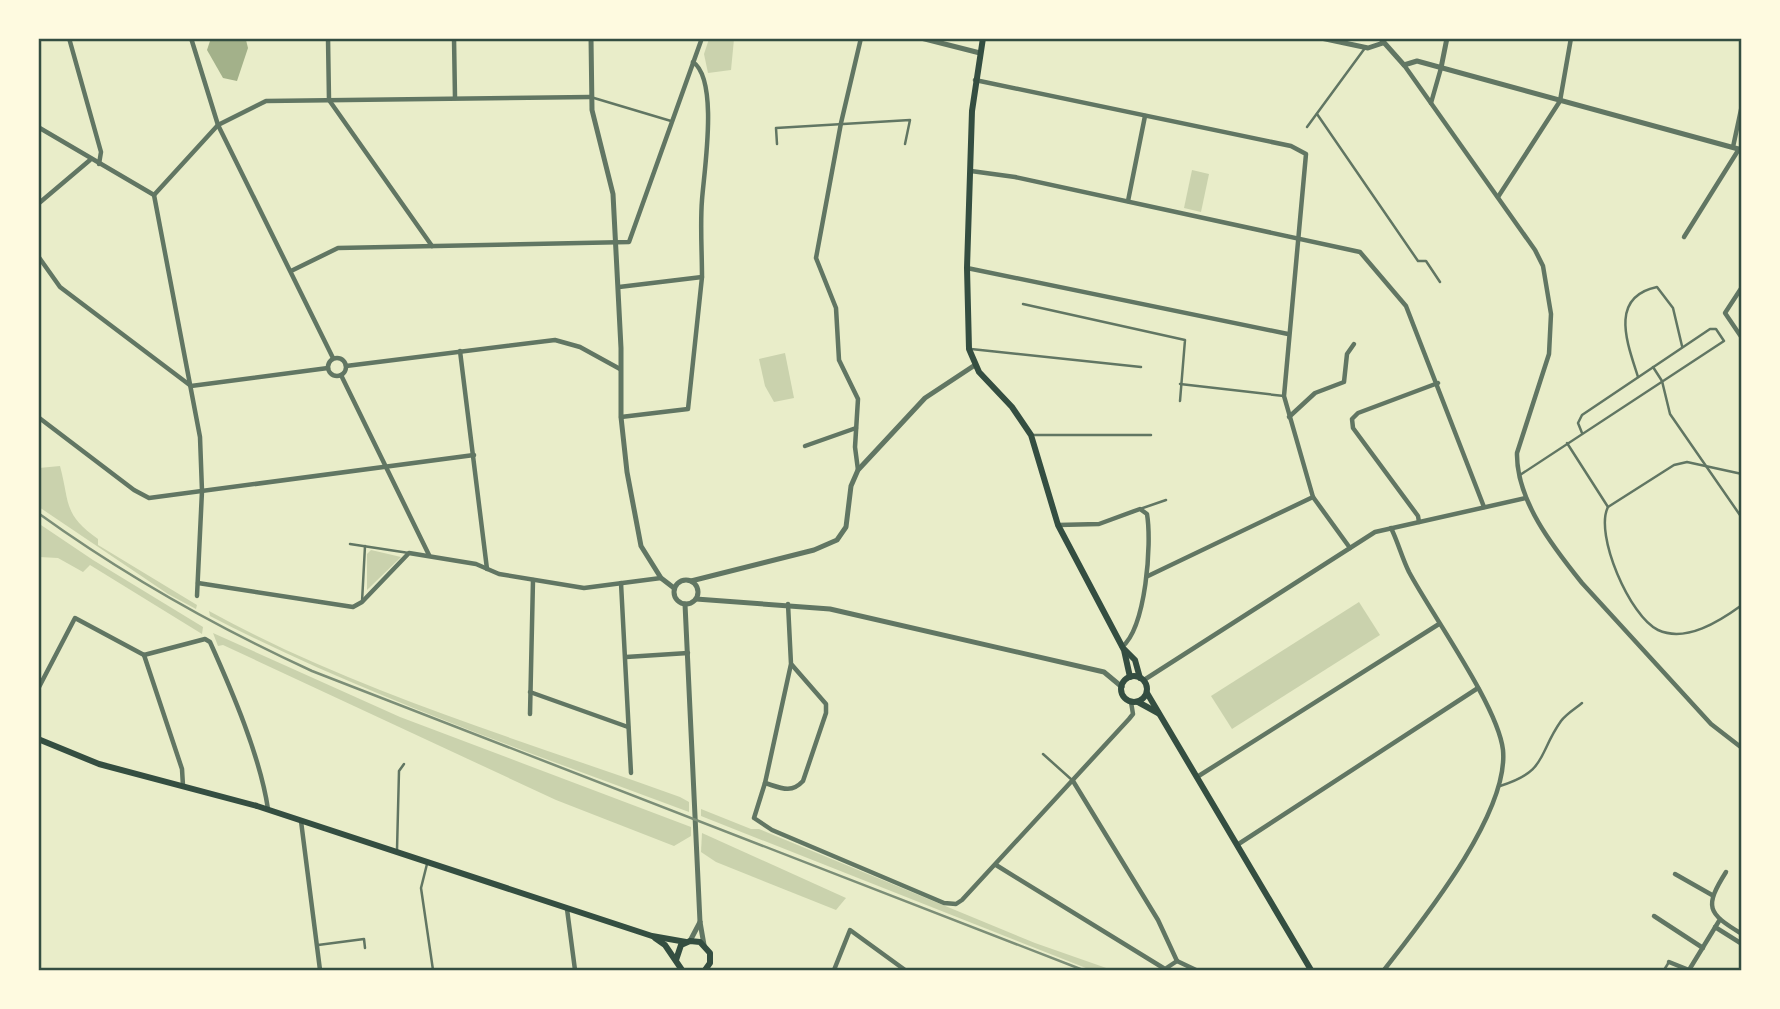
<svg xmlns="http://www.w3.org/2000/svg" width="1780" height="1009" font-family="'Source Sans 3',sans-serif">
<rect width="100%" height="100%" fill="#e9edc9"/>
<g fill="#cad2ad">
<polygon points="709,39 734,39 731,70 708,73 704,54"/>
<polygon points="1192,170 1209,174 1201,212 1184,208"/>
<polygon points="785,353 794,398 774,402 765,386 759,359"/>
<path d="M60,466C70,504 63,514 98,539V545L197,605L196,609L168,594L39,507V468Z"/>
<polygon points="38,523 93,560 203,627 202,634 90,565 83,572 58,558 39,557"/>
<polygon points="371,550 401,557 367,590 367,554"/>
<polygon points="1359,602 1380,635 1232,729 1211,696"/>
<path d="M209,611C356,692 522,740 680,797L689,802V812C528,752 363,695 210,616Z"/>
<polygon points="213,633 400,717 691,827 691,836 674,846 556,800 223,645 218,646"/>
<polygon points="701,809 751,829 759,829 1035,943 1112,970 1091,970 701,816"/>
<polygon points="702,833 846,898 836,910 716,862 701,852"/>
</g>
<polygon fill="#a3b18a" points="211,38 246,40 248,48 237,81 223,78 207,50"/>
<g fill="none" stroke-linecap="round" stroke-linejoin="round">
<g stroke="#617663" stroke-width="2.5">
<polyline points="594,98 671,121"/>
<polyline points="1317,114 1418,261 1426,261 1440,282"/>
<polyline points="1307,127 1365,48"/>
<polyline points="777,144 776,128 910,120 905,144"/>
<polyline points="1023,304 1185,340 1180,401"/>
<polyline points="971,349 1141,367"/>
<polyline points="1653,367 1662,381 1670,414 1742,518"/>
<path d="M1638,377C1628,345 1608,297 1657,287L1673,308L1682,346"/>
<polyline points="1180,384 1284,396"/>
<polyline points="1032,435 1151,435"/>
<polyline points="1567,443 1608,507"/>
<path d="M1742,474L1687,462L1674,465L1608,507C1594,534 1630,617 1658,630C1686,643 1720,621 1742,605"/>
<polyline points="1520,475 1724,341 1716,329 1710,329 1582,415 1578,423 1582,433"/>
<polyline points="1140,509 1166,500"/>
<polyline points="350,544 409,553"/>
<polyline points="362,602 365,546"/>
<polyline points="1043,754 1072,780"/>
<path d="M1500,786C1548,771 1537,755 1561,721C1566,714 1576,708 1582,703"/>
<polyline points="397,850 399,771 404,764"/>
<polyline points="427,864 421,888 433,970"/>
<polyline points="318,945 364,939 365,948"/>
<polyline points="1664,970 1669,962"/>
</g>
<g stroke="#617663" stroke-width="4.5">
<polyline points="69,38 101,152 99,164"/>
<polyline points="191,38 218,125 333,358"/>
<polyline points="328,38 329,100 432,246"/>
<polyline points="454,38 455,98"/>
<path d="M1404,65L1535,250L1543,266L1551,314L1549,354L1517,453C1516,500 1553,547 1582,583L1711,724L1742,748"/>
<polyline points="975,80 1291,146 1306,154 1284,396 1313,497 1350,548"/>
<polyline points="1431,103 1441,68"/>
<polyline points="38,127 154,195"/>
<polyline points="1733,147 1742,105"/>
<polyline points="971,171 1015,177 1360,252 1406,306 1484,507"/>
<polyline points="154,195 218,125 266,101 590,97"/>
<polyline points="154,195 200,437 202,491 197,596"/>
<polyline points="1498,197 1560,101 1571,38"/>
<polyline points="1128,201 1145,116"/>
<polyline points="38,204 90,160"/>
<polyline points="1684,237 1739,149"/>
<polyline points="38,256 60,287 191,386 328,368"/>
<polyline points="967,268 1288,334"/>
<polyline points="291,271 338,248 629,242 702,38"/>
<path d="M619,287L702,277C702,251 700,225 702,200C704,171 719,80 693,62"/>
<polyline points="1742,287 1725,313 1742,338"/>
<polyline points="460,351 487,569"/>
<circle cx="337" cy="367" r="9"/>
<polyline points="346,366 555,340 580,347 620,369"/>
<polyline points="341,375 429,555"/>
<polyline points="38,417 134,490 149,498 474,455"/>
<polyline points="621,417 688,409 702,277"/>
<polyline points="1289,417 1315,393 1344,382 1347,354 1354,344"/>
<polyline points="805,446 856,428"/>
<polyline points="858,470 855,447 858,399 839,360 836,308 816,258 841,123 861,38"/>
<polyline points="1419,522 1418,516 1353,428 1352,419 1358,413 1438,383"/>
<path d="M1058,525L1099,524L1140,509L1147,514C1152,544 1146,627 1122,647"/>
<polyline points="1148,576 1313,497"/>
<polyline points="198,583 353,607 362,602 409,553 476,564 499,574 584,588 661,578"/>
<polyline points="621,583 631,773"/>
<polyline points="788,604 791,664 765,783 754,818 772,830 944,903 956,904 962,900 1129,719 1133,714 1131,702"/>
<path d="M144,655L205,639L210,642C232,691 260,756 268,809"/>
<polyline points="144,655 182,769 183,786"/>
<polyline points="626,657 688,653"/>
<polyline points="1144,680 1375,532 1526,498"/>
<polyline points="38,689 75,618 144,655"/>
<polyline points="530,692 628,727"/>
<polyline points="530,714 533,580"/>
<polyline points="1197,777 1439,624"/>
<polyline points="1073,781 1158,920 1177,961"/>
<path d="M765,783C781,788 791,794 803,781L826,713V704L792,665"/>
<polyline points="301,821 320,970"/>
<polyline points="1237,845 1478,688"/>
<polyline points="996,865 1165,969 1177,961"/>
<path d="M1726,872C1704,907 1707,913 1742,934"/>
<polyline points="1675,874 1712,895"/>
<polyline points="567,909 575,970"/>
<polyline points="1654,916 1703,948"/>
<polyline points="1715,927 1742,944"/>
<polyline points="1177,961 1196,970"/>
<polyline points="1669,962 1689,970 1719,921"/>
<polyline points="834,970 850,930 905,970"/>
<path d="M1384,970C1422,921 1509,814 1503,750C1498,706 1432,615 1409,572C1402,558 1398,542 1391,528"/>
<polyline points="1740,970 1742,968"/>
</g>
<g stroke="#617663" stroke-width="5">
<polyline points="591,38 592,110 613,194 621,348 621,417 627,472 641,546 661,578 674,588"/>
<polyline points="921,38 980,53"/>
<polyline points="1321,38 1368,48 1383,43"/>
<polyline points="1380,38 1404,65 1417,61 1742,150"/>
<polyline points="1441,68 1447,38"/>
<circle cx="686" cy="592" r="12"/>
<polyline points="691,581 814,550 837,540 846,527 851,486 858,470 925,398 975,365"/>
<polyline points="696,599 830,609 1104,672 1122,687"/>
<polyline points="685,604 700,922 704,945"/>
<polyline points="690,941 700,922"/>
</g>
<g stroke="#344e41" stroke-width="6">
<polyline points="983,38 972,111 967,268 969,349 979,372 1012,407 1031,435 1058,525 1124,650 1130,677"/>
<polyline points="1125,650 1135,660 1140,678"/>
<circle cx="1134" cy="689" r="13"/>
<polyline points="1147,693 1311,970"/>
<polyline points="1138,702 1158,713"/>
<polyline points="38,739 99,764 257,806 652,936 686,942"/>
<polyline points="655,938 665,945 682,970"/>
<polyline points="676,960 681,945 690,941 700,942 710,953 710,963 705,970"/>
</g>
<path stroke="#7c8e77" stroke-width="2.5" d="M38,513C124,575 216,627 312,671L1083,970"/>
</g>
<rect width="1780" height="1009" fill="none" stroke="#fefae0" stroke-width="80"/>
<rect x="40" y="40" width="1700" height="929" fill="none" stroke="#344e41" stroke-width="2.5"/>
</svg>
